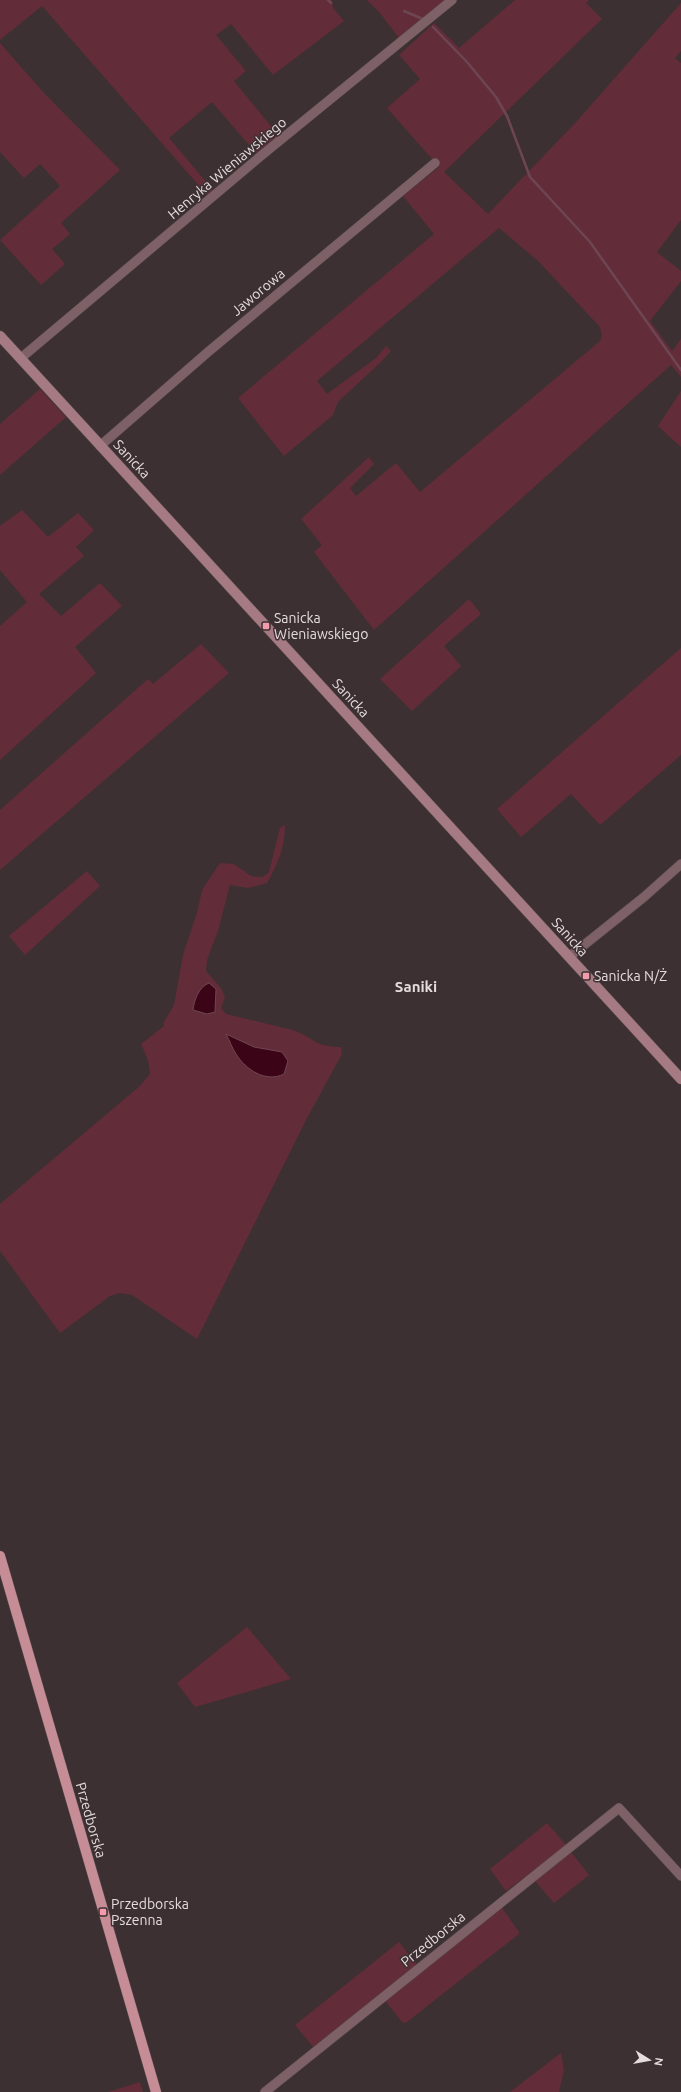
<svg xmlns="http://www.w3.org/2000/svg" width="681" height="2092" font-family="Ubuntu,sans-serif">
<rect width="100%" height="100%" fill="#3d3032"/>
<g fill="#632c39">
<polygon points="0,0 332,0 333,8 344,21 273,75 231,24 216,35 246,71 234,81 279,136 256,153 212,102 169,138 214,191 208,196 42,6 0,40"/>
<polygon points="367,0 446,0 399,38 380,13"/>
<polygon points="515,0 589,0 586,3 602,19 444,172 488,214 576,122 681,3 681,51 675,58 681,63 681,220 657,252 681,271 681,281 650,321 672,351 681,339 681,377 671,365 374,630 314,552 322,545 301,519 369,457 374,464 350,488 356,496 396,463 420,492 600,341 602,336 600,327 538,261 499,228 317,381 327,394 376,358 386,346 391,351 382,361 338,402 333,415 284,456 238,398 434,234 403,196 439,167 387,108 420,79 399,55 434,23 459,48"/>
<polygon points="0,43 44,93 120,170 61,223 70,234 52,249 65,264 41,285 0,240 60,186 40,164 24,178 0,152"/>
<polygon points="40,389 66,417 0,475 0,424"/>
<polygon points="681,391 681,447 658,426"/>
<polygon points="22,510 48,537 78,513 94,530 76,547 84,556 39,594 61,616 100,583 122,606 75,647 96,673 0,760 0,626 27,602 0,570 0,526"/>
<polygon points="469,599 481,614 444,646 461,666 412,711 380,679"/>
<polygon points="201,644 229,673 0,870 0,810 148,679 153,684"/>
<polygon points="681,648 681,755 600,825 571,794 521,837 497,809"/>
<path d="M285,825C285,847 278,864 267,883L248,888L230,885L218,931L207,960L206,971L221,988L225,997L221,1008L226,1014L293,1030C315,1038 314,1047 341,1047L342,1054L306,1120L197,1339L132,1295L120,1293L110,1296L60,1333L0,1251V1204L140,1086L150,1074L148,1060L141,1044L164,1026V1022L174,1005L183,955L197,913L202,890L220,863L234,864L251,876L263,877L269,872L280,828Z"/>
<polygon points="87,871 100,886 25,955 9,936"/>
<polygon points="247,1627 291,1679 195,1707 177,1683"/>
<polygon points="547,1823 567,1846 506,1891 490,1869"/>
<polygon points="571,1852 589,1875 554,1903 535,1881"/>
<polygon points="502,1908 519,1932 519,1934 407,2022 403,2023 386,2002 385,1998"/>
<polygon points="399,1942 417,1965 314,2048 295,2025"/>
<polygon points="561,2053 564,2070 559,2092 510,2092"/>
<polygon points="140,2082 143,2092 108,2092"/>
</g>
<g fill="#3b0517" stroke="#6e4653">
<path d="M209,983L216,989L215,1012L207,1014L193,1010C194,1000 199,987 209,983Z"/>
<path d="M226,1034L254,1047L282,1052L288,1061L284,1074C266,1083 246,1070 236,1054C232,1048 230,1041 226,1034Z"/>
</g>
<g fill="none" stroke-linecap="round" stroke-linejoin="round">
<g stroke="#6e4653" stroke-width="2.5">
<polyline points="328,0 331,3"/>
<polyline points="404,11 423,19"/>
<polyline points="433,27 467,62 496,97 507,116 530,177 590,242 681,370"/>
</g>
<defs>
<g id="street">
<polyline points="21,358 262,155 452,0"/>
<polyline points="100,446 208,352 435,163"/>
<polyline points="569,957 644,897 681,864"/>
<polyline points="265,2092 619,1808 681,1876"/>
</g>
<polyline id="secondary" points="0,336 681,1079"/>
<polyline id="primary" points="0,1556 156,2092"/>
</defs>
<use href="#street" stroke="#584c4e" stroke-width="10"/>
<use href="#secondary" stroke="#584c4e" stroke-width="11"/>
<use href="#primary" stroke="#584c4e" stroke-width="11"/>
<use href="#street" stroke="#7d6166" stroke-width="9"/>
<use href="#secondary" stroke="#a67a82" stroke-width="10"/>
<use href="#primary" stroke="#c68d97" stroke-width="10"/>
</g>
<g fill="#f39aab" stroke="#3d3032" stroke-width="1.5">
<rect x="262" y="622" width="8" height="8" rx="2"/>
<rect x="582" y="972" width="8" height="8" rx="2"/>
<rect x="99" y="1908" width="8" height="8" rx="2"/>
</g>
<g text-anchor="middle" stroke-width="3" stroke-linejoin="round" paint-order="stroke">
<g font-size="14" fill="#e5dcde" stroke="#3d3032">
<text transform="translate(227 168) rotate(-40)" y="5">Henryka Wieniawskiego</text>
<text transform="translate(258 292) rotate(-40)" y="5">Jaworowa</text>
<text transform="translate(132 459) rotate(47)" y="5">Sanicka</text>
<text transform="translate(351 698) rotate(47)" y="5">Sanicka</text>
<text transform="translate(570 937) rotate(48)" y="5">Sanicka</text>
<text transform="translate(91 1820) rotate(74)" y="5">Przedborska</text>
<text transform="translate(433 1939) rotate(-39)" y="5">Przedborska</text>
</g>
<g font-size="14" fill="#e5dcde" stroke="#3d3032" text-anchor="start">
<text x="274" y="623">Sanicka<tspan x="274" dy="16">Wieniawskiego</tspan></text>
<text x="594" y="981">Sanicka N/Ż</text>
<text x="111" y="1909">Przedborska<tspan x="111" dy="16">Pszenna</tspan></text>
</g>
<g font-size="15" font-weight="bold" fill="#e5dcde" stroke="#3d3032">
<text x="416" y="992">Saniki</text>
</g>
</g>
<g transform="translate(649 2060) rotate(101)" stroke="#3d3032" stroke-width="3" paint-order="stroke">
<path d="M0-3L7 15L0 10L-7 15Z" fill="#e5dcde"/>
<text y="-6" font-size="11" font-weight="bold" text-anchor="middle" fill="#e5dcde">N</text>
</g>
</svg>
